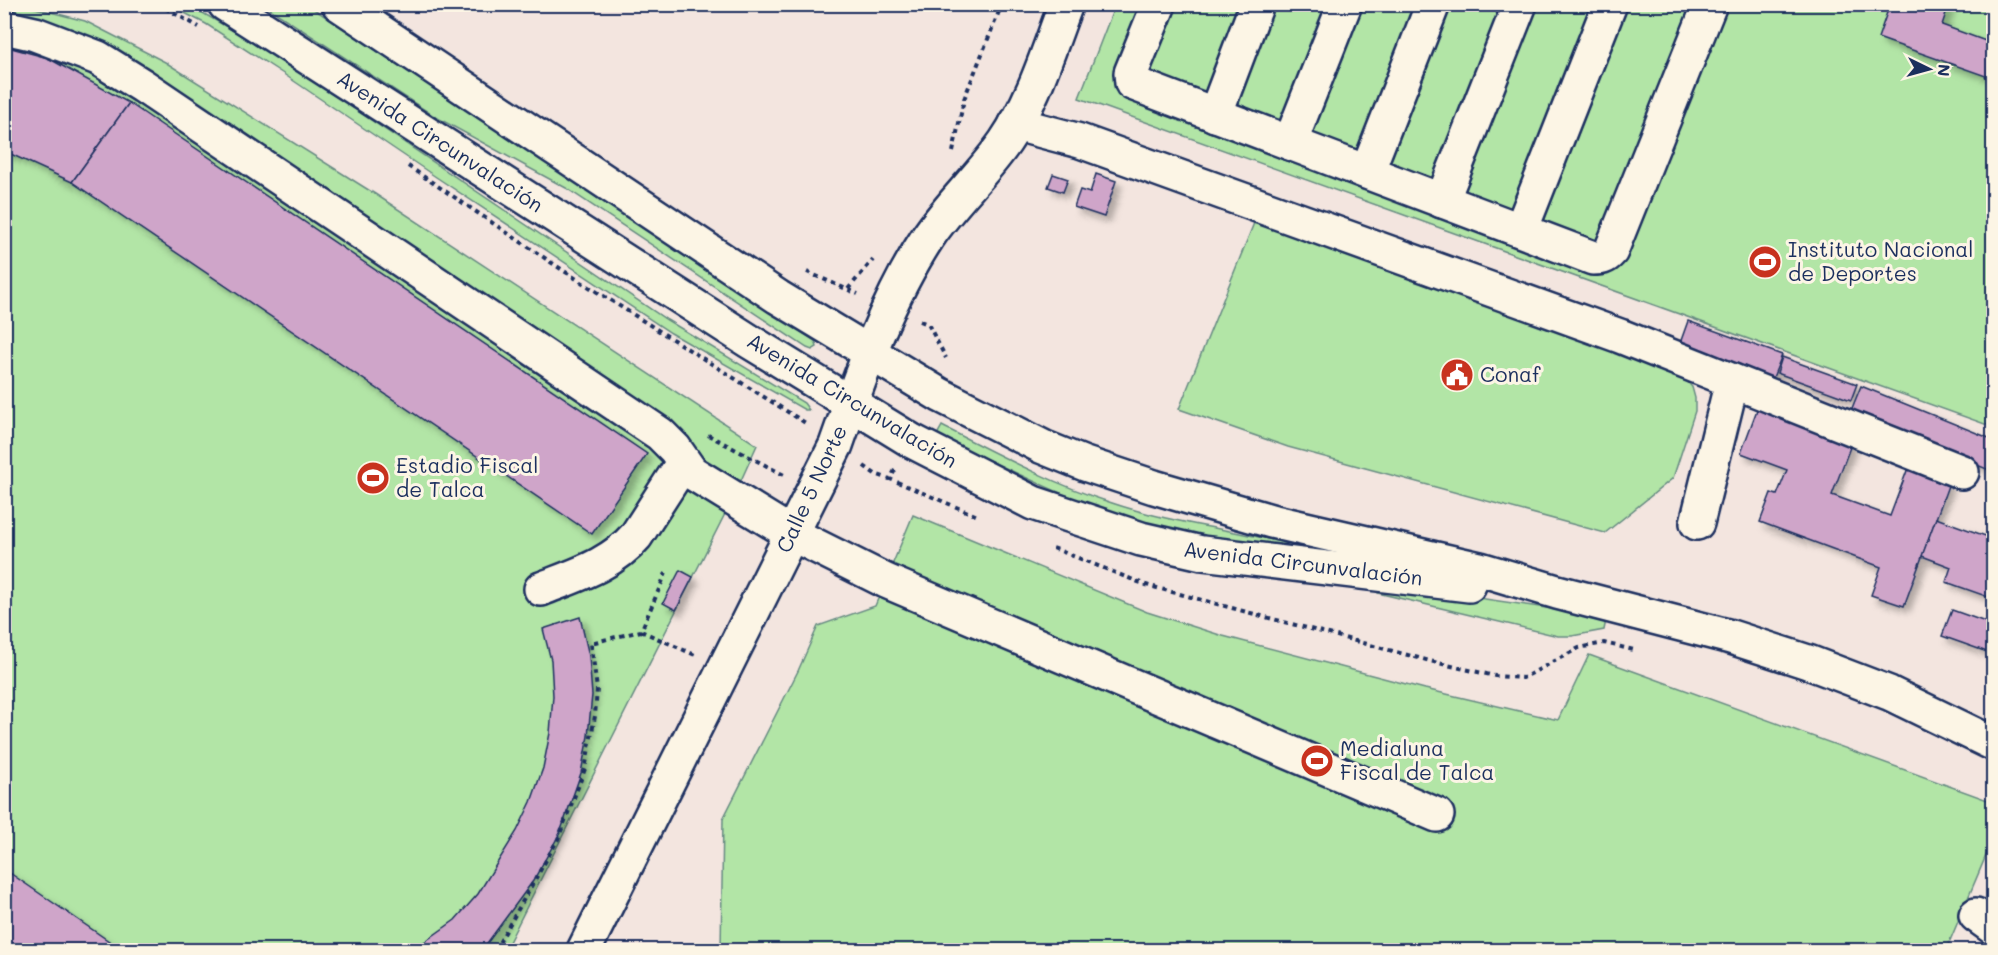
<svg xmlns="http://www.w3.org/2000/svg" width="1998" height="955" font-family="Mali,sans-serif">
<defs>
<filter id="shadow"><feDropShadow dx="5.5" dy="5.5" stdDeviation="3" flood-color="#0004"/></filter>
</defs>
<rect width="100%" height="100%" fill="#f3e5df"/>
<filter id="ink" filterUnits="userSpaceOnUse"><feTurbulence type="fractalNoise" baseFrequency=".0167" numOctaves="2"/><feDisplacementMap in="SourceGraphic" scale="12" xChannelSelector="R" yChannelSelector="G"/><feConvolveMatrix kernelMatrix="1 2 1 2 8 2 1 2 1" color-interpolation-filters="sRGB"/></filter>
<g filter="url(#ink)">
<g fill="#b2e5a6" stroke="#668a82" stroke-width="1.5">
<polygon points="20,4 85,21 165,62 375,194 757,445 733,498 505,950 5,950 4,5"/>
<polygon points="169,5 189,5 239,34 343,101 667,320 804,403 809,410 805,410 671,333 436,177 285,75 206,24"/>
<polygon points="264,5 308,5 815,341 817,347 812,350 807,348 566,188 434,116"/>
<polygon points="1115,5 1993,5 1993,427 1079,98"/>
<polygon points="1256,218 1665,365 1684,378 1692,387 1695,398 1695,411 1673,478 1605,533 1288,447 1179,409"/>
<path d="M942,426C997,454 1053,484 1112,503C1168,522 1228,529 1285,543L1288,547C1248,543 1208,540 1170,530C1088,511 1012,471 937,435Z"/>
<polygon points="913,515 1147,612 1223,636 1425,689 1558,720 1589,655 1993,802 1993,839 1946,950 721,950 723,819 798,671 818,626 875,606"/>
<polygon points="1382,584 1567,611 1606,620 1604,630 1572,636 1558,636 1378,593 1376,588"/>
</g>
<g fill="#cfa5c9" stroke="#1b2f5e" stroke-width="1.5" filter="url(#shadow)">
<polygon points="1890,4 1949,4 1942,25 1994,44 1994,79 1878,38"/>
<polygon points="4,46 48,58 129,103 72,182 4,151"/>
<polygon points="129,103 647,454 592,534 72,182"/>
<polygon points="1053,174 1068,179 1063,192 1048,187"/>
<polygon points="1096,174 1116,181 1104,217 1074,207 1080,190 1090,193"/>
<polygon points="1688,321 1782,355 1772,380 1679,346"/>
<polygon points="1782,357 1857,384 1851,400 1777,373"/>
<polygon points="1861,386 1994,440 1994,472 1850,413"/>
<polygon points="1758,407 1852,442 1832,495 1890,516 1908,468 1949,483 1904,606 1871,595 1881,567 1760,522 1771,493 1777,495 1787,470 1741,453"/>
<polygon points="1936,518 1994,539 1994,599 1946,582 1951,567 1922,556"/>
<polygon points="680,570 693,577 676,610 663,603"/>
<polygon points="1952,610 1994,625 1994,643 1990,653 1942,636"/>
<polygon points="580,617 589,656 592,695 588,736 581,773 560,833 533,881 482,950 413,950 455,920 478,894 517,831 531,802 543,768 550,733 553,696 551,660 543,629"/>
<polygon points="4,869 122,950 4,950"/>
</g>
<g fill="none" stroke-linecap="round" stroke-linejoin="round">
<defs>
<g id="minor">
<path d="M1159,4L1131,73L1132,83L1593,258C1601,258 1605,258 1611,251L1710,4"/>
<polyline points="4,27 35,34 98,58 143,86 660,434 675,449 691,472 792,534 886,581 1437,815"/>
<polyline points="1215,115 1257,4"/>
<polyline points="1016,124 1080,141 1620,336 1962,472"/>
<polyline points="1290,143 1345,4"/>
<polyline points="1367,172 1433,4"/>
<polyline points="1442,201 1520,4"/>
<polyline points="1521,230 1610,4"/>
<polyline points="1697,523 1732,381"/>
<path d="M541,589C576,575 611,565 636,536L683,463"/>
<polyline points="1976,915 1994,928"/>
<path d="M584,950L836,445C861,374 886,301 928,237C951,203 982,175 1005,142C1034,100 1048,51 1066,4"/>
</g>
<g id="major">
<polyline points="225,4 749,341 912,441 1033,503 1141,539 1202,553 1469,585"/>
<polyline points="339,4 778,297 940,395 1043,447 1085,464 1154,487 1271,521 1480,569 1557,592 1731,637 1808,662 1889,693 1994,744"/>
</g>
</defs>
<use href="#minor" stroke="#1b2f5e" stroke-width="38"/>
<use href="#major" stroke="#1b2f5e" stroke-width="38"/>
<g stroke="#1b2f5e" stroke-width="4" stroke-dasharray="4.5 4.5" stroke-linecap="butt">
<polyline points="158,4 199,27"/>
<polyline points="953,152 964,99 1002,4"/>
<polyline points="408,166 564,271 807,424"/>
<polyline points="807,272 858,294"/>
<polyline points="848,289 873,260"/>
<polyline points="920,321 928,324 946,358"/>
<polyline points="708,435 784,475"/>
<polyline points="864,466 875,474 890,479"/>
<polyline points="895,470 890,479 980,517"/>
<polyline points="1053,548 1146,585 1430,661 1495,676 1523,678 1579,648 1604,643 1634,650"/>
<polyline points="641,631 695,655"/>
<polyline points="495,950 558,839 585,769 595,716 597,689 591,643 641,631 666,573"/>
</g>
<use href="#minor" stroke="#fcf5e5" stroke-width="33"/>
<use href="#major" stroke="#fcf5e5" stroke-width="33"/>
</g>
</g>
<defs>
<symbol id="stadium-disc" viewBox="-11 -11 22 22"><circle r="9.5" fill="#c8321e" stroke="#fcf5e5"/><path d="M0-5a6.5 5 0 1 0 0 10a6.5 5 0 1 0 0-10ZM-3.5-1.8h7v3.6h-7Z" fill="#fff"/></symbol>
<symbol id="civic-disc" viewBox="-11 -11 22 22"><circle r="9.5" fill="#c8321e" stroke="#fcf5e5"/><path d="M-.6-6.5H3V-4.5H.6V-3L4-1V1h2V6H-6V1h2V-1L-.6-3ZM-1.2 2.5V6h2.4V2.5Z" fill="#fff"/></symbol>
</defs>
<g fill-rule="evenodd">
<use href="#stadium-disc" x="1746" y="243" width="38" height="38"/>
<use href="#civic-disc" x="1438" y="356" width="38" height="38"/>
<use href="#stadium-disc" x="354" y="459" width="38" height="38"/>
<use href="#stadium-disc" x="1298" y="742" width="38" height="38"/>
</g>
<g text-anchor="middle" stroke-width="6" stroke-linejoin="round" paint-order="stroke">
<g font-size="21" fill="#1b2f5e" stroke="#fcf5e5">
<text transform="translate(440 142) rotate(33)" y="7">Avenida Circunvalación</text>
<text transform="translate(852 401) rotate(31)" y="7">Avenida Circunvalación</text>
<text transform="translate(812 489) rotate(-65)" y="7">Calle 5 Norte</text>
<text transform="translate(1303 564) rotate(7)" y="7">Avenida Circunvalación</text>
</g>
<g font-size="21" fill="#1b2f5e" stroke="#fcf5e5" text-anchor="start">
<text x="1788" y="257">Instituto Nacional<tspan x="1788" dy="24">de Deportes</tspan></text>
<text x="1480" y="382">Conaf</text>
<text x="396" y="473">Estadio Fiscal<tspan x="396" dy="24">de Talca</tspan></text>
<text x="1340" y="756">Medialuna<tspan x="1340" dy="24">Fiscal de Talca</tspan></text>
</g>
</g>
<rect width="1998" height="955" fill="none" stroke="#fcf5e5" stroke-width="24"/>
<rect x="12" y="12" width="1974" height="931" fill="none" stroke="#1b2f5e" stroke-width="2" filter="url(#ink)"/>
<g transform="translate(1929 69) rotate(95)" stroke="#fcf5e5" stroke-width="4.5" paint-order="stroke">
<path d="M0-4.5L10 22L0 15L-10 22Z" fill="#1b2f5e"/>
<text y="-9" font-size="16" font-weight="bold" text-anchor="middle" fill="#1b2f5e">N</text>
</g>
</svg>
